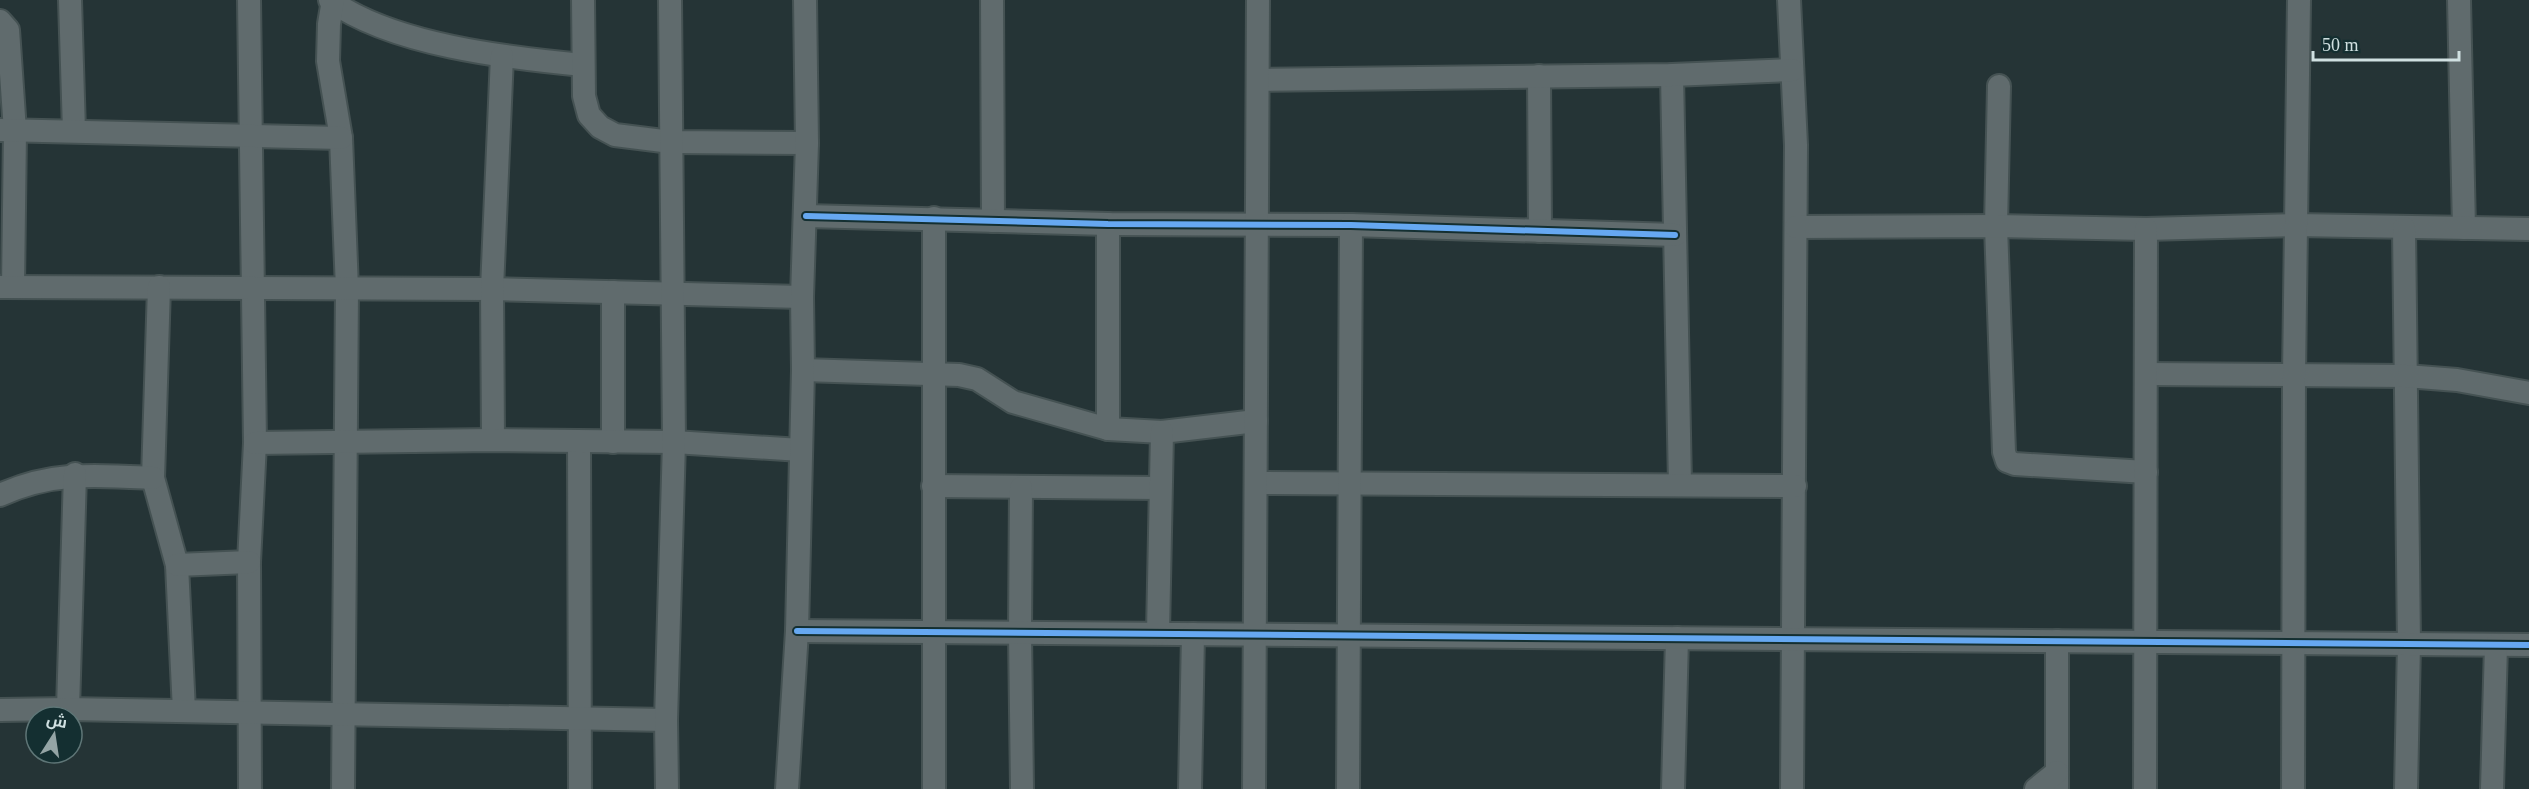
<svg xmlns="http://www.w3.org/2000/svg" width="2529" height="789" font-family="'Times New Roman',Cairo,serif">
<rect width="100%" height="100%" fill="#253436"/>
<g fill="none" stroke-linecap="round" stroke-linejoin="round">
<defs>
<g id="street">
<polyline points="70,0 74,131"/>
<polyline points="249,0 255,443 249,562 250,789"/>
<path d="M330,0C392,45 508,58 583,65"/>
<polyline points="333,0 329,24 328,61 341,138 347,289 343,789"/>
<polyline points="583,0 584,96 589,115 600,127 615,135 671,142 807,143"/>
<polyline points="992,0 993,221"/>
<polyline points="1789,0 1796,145 1792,789"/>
<polyline points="2459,0 2464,228"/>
<polyline points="0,21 8,30 15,131 13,287"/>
<polyline points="1672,75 1680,485"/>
<polyline points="1539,76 1540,231"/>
<polyline points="1258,80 1672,75 1792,70"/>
<polyline points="1999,86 1996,226 2004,452 2007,461 2015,464 2146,472"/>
<polyline points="0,130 341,138"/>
<polyline points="806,216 1108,224 1351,225 1675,235"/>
<polyline points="1796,227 1996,226 2146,229 2296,225 2529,229"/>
<polyline points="2404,228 2409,644 2406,789"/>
<polyline points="0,287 492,289 802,297"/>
<polyline points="159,287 153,478 177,565 184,711"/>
<polyline points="613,292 613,442"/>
<polyline points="803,370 959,375 977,379 1013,402 1108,429 1162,432 1256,421"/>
<polyline points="2146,374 2406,376 2457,380 2529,393"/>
<polyline points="1108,429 1108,224"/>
<polyline points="493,440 492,289 502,56"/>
<polyline points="579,442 580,789"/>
<polyline points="255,443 493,440 674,442 801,450"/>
<polyline points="1256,483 1795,486"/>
<polyline points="933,486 1160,488"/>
<polyline points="1021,488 1020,633 1022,789"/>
<path d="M0,495C52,471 97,475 153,478"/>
<polyline points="177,565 249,562"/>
<polyline points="797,631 2529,645"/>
<polyline points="1158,633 1162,432"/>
<polyline points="2057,641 2057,789"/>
<polyline points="68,709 75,474"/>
<polyline points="0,710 68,709 666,720"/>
<polyline points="667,789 666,720 674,442 670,0"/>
<polyline points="787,789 797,631 803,370 802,297 807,143 805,0"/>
<polyline points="934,789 934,218"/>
<polyline points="1190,789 1193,634"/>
<polyline points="1254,789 1258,0"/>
<polyline points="1348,789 1351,225"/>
<polyline points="1673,789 1677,638"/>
<polyline points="2036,789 2057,772"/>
<polyline points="2145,789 2146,229"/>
<polyline points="2293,789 2294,376 2299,0"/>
<polyline points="2492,789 2496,645"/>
</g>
</defs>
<use href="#street" stroke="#455253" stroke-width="26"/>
<use href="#street" stroke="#606b6d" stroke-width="22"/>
<defs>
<g id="cycleway">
<polyline points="806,216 1108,224 1351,225 1675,235"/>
<polyline points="797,631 2529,645"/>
</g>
</defs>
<use href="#cycleway" stroke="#142f31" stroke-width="10"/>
<use href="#cycleway" stroke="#66a8f1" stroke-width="6"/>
</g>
<g transform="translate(54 735) rotate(12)"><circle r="28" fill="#142f31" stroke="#5f7677" stroke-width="1.5"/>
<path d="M0-4.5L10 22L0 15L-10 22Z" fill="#94a4a5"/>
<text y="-9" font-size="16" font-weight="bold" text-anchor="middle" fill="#d0e0e1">ش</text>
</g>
<path d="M2313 51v9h146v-9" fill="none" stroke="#d0e0e1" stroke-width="3"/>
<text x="2322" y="51" font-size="18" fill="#d0e0e1" stroke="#142f31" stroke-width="4.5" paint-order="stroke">50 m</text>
</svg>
